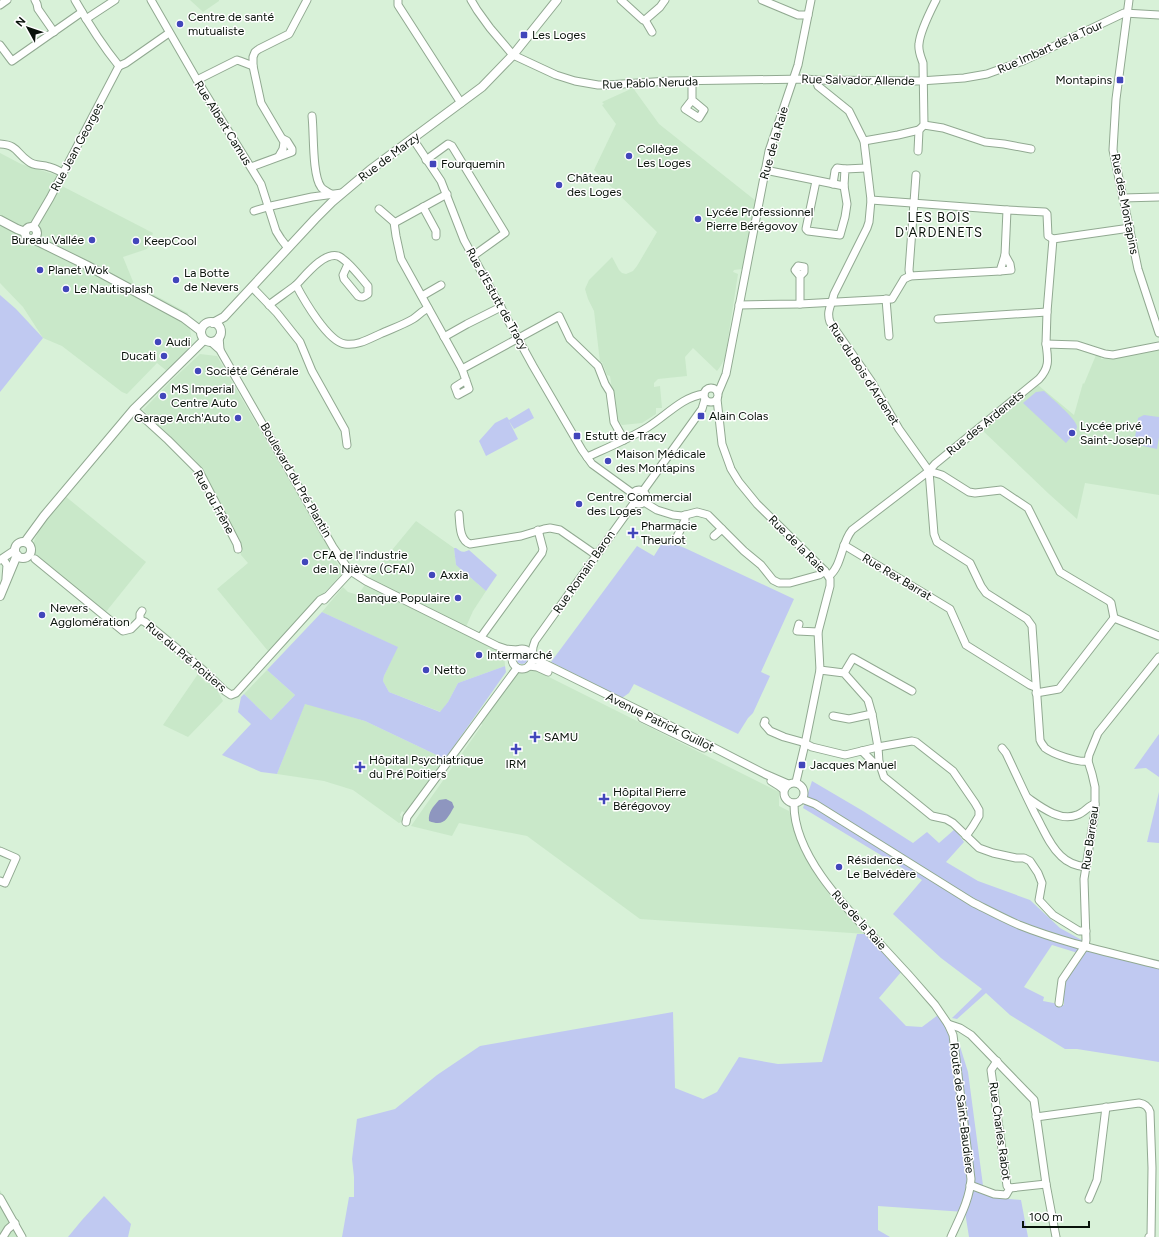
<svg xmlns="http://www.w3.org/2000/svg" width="1159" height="1237" font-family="Figtree,sans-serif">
<rect width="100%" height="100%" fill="#d8f1d8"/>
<g fill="#c9e8c9">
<polygon points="190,0 219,0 219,1 203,12"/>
<polygon points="633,88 659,124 756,201 742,269 734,270 733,272 738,274 725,358 720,367 717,371 693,348 685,357 687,376 658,379 654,383 654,387 660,386 662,408 656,408 656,414 642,423 622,425 618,421 615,396 613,396 610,376 607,375 602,362 600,362 594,311 588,299 585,289 589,280 612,257 619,270 622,273 626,274 633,271 637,266 657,232 594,170 616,124 602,105 604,104 602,102"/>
<polygon points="0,153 21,164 56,175 62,186 153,233 147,249 123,257 134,284 188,313 192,344 167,371 157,363 127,394 122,392 62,346 43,338 23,307 0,283"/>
<polygon points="1157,350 1159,351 1159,495 1085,483 1077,519 1049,494 981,429 1014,405 1038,385 1074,415 1083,383 1084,384 1096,355 1101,356 1101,359 1104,359"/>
<polygon points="200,354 217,356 343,573 268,651 217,589 248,563 241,555 237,537 217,502 196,461 143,410 172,380"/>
<polygon points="65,496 146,562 105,613 36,558 34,552 34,541 43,522"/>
<polygon points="416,521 454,548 456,565 486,591 473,611 465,629 497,646 504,654 505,666 458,683 448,702 441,712 389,692 383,681 384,676 397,647 322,612 343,587 348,592 358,595 373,573"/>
<polygon points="267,670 295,695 271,720 244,694"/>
<polygon points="535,670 779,792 779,806 789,811 797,840 807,861 828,893 866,934 640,919 527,836 459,823 452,836 411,826 482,725 481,723 517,672"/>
<polygon points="198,674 206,683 208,681 216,688 223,701 188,737 163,725"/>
<polygon points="305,703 365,721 445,759 407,813 405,813 402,811 400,815 403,819 401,822 399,823 353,790 324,781 277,774"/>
<polygon points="0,1190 25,1237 0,1237"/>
</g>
<g fill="#c0c9f1" fill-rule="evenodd">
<polygon points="0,295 16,309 43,338 0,392"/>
<path d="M1044,391C1051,398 1077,419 1077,427C1076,433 1069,439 1066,443L1023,403L1036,392Z"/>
<polygon points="529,408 534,418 514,429 509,421 518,439 486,456 479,441 495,423 507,417 509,420"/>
<polygon points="1144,415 1159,417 1159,437 1157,449 1134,444 1138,418"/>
<polygon points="668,541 687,549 794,599 761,672 770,676 753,713 748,718 738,734 634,684 629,693 622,698 551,662 637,546 654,556 662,543"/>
<path d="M454,548H456C461,552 463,553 469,550L497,575L486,591L456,565Z"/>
<polygon points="322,612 398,647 384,676 383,681 389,692 440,712 448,702 458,683 505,666 506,672 445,759 365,721 305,704 277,774 261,772 222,755 251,724 238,712 241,697 244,694 271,720 295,695 267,670"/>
<circle cx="522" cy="658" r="6"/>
<polygon points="1159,734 1159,777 1146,768 1134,769"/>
<path d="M812,781L863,811L913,843L927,832L939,843L955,829L964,842L946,862L978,881L1030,900L1060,928L1107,954L1159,967V1062L1077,1049H1065L1010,1015L986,993L957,1019L952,1018L982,989L941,958L893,914L922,880L803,808ZM1052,945L1081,954L1064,981V1005L1043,1001L1044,997L1024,987Z"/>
<polygon points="1159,792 1159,843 1147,842"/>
<polygon points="857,934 866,934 902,971 879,998 906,1026 922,1027 938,1015 947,1029 958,1040 968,1072 984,1193 998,1198 1021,1200 1028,1237 969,1237 965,1212 878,1206 878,1230 890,1237 342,1237 349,1197 354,1197 354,1177 352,1159 357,1119 395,1109 437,1075 480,1046 673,1012 675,1088 703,1099 717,1092 739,1057 778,1064 822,1062"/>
<polygon points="104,1196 131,1224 128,1237 68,1237 82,1220"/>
</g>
<path fill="#8e96bf" d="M446,799L452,802L454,807C447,819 444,827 429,821C428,812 433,807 439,800Z"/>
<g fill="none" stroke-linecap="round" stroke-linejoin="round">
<defs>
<g id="minor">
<polyline points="35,0 37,4 38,9 54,32"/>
<path d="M75,0C88,23 102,45 119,66"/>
<polyline points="151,0 197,80 261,184 276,231 281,239 288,248"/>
<polyline points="398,0 398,5 461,103"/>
<polyline points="471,0 477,10 490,28 513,55 556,75 575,81 598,85 607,85 669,81 806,79 816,80 920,81 964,78 987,74 1023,61 1124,13 1159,15"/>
<polyline points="621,0 643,20 645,20 660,7 665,0"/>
<polyline points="762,0 798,15 808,15"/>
<polyline points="1129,0 1116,99 1113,150 1138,269 1159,333"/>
<polyline points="0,5 7,0"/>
<polyline points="86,19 115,0"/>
<polyline points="645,20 652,32"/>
<polyline points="0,45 12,61 82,12"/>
<polyline points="119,66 126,63 169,33"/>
<polyline points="197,80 237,60 240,61 253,66"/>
<path d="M816,80L818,86L849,111L864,141L871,200L869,222L867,228L834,294C832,304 826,311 830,322L871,381L899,429L929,471L934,534L937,542L970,563L981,586L986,593L1027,619L1032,626L1040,740C1041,743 1043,745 1045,748C1053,754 1078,763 1088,761"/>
<polyline points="692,81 692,100 685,109 699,118 704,110 692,100"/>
<path d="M312,116C314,132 312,175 321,187C323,190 328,192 331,194"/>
<polyline points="924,125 943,128 985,142 1004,144 1031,149"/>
<polyline points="413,139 441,181 464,240 533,366 582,450 592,464 632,493"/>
<polyline points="864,141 898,135 919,130"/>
<path d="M0,144C18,145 16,153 28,161C35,167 41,164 49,167C54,168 59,171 63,173"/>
<path d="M918,151L919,130L924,125L923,63C921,57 918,51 919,44C920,31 930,12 936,0"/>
<polyline points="279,156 283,149 284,142 261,103 253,66 253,57 255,52 259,49 289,34 307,0"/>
<polyline points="426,160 448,144 452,146 505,233 473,256"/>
<polyline points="251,167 292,152 292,149 287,141 283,139"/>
<polyline points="765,170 844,186"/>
<polyline points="916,175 909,270 910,276 1000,271 1005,255 1007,210"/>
<polyline points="816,181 806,229 808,231 840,235 845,217 847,204 844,186 845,169 866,168"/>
<polyline points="833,184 835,171 837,168 845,169"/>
<polyline points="447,194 396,222 394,222 396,236 401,259 462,369 469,389 458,395 455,387 466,380"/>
<polyline points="1123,198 1159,197"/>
<polyline points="871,200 1007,210 1045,212 1047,214 1048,236 1053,239"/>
<polyline points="423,207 436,231 436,236"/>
<polyline points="379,209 394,222"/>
<polyline points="254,211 271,206 312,197 342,193"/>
<polyline points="33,227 50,198 119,66"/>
<polyline points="1000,271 1011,270 1010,264 1005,255"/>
<polyline points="800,276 795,270 798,266 804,267 804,272 800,276 800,304"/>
<path d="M296,285C304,300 328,342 345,344C357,346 369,339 380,334C391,329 403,325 413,319C418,316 422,311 428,308"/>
<polyline points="252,287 277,313 300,342 312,371 345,430 347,445"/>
<polyline points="422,296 441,285"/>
<polyline points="886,299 889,336"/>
<path d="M269,305C278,298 287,292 296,285C305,276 323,252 338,256C348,260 361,278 368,286V294C364,297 362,298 358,296L344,279L343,275L348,264"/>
<polyline points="739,305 800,304 892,299 904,279 910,276"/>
<polyline points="938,319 1047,312"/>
<polyline points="219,337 220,349"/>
<polyline points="444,337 467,324 501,307"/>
<polyline points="211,342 220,350 333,547 349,570 366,581 497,646 506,649 517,650"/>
<polyline points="1046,344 1047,312 1053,239 1130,228"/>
<polyline points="462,369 559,316 570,339 598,366 605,384 610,392 614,422 624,440"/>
<circle cx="711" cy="395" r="7"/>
<polyline points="718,393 726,374 769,151 798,65 811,0"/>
<polyline points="717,399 722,444 731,469 739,482 757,504 825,571 830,579 830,586 818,632 820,670 805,744 796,782"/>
<polyline points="134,409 168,440 199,471 237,544 238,549"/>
<path d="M587,457C607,448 629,439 648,427C667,415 682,397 704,394"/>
<polyline points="929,471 942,475 969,492 975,493 1001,490 1028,508 1060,572 1109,601 1111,603 1114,618"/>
<circle cx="639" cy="497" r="7"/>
<polyline points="643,491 702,409 705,399"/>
<polyline points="644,502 657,510 673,515 682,516 697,512 708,515 744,551 761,565 773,580 779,583 790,583 819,575 825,571"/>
<path d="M459,514C460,524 459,540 470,544L521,536L544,529L550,528L560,530L596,555"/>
<polyline points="714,536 722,529"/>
<polyline points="675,541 685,520 685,515"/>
<polyline points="844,545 950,609 966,645 1030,685 1035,687"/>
<polyline points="3,559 7,565 6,578"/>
<polyline points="35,559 123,631 131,629 140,620 145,622 203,670 225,691 231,695 236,693 320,600 326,597"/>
<polyline points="0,560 15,550"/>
<path d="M829,576C842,566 841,543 852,530L929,471L935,464L1039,379C1050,367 1048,359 1046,344L1077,345L1105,354L1113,355L1159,346"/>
<polyline points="324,600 351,571"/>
<polyline points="1114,618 1159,636"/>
<polyline points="140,620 140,614 142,611"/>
<polyline points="799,624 797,631 818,632"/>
<polyline points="481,637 542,553 543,549 538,530"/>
<circle cx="522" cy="659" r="10"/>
<polyline points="532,655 533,647 535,641 634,503"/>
<polyline points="533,658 695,738 765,774 788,784"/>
<polyline points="529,666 537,667 548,672"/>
<polyline points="820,670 844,673 868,700 872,714 878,747 879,762 884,777 932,816 946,819 953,823 979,848 993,853 1016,858 1024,858 1030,861 1038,873 1042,883 1039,900 1053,915 1079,931 1086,931"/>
<polyline points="844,673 853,658 912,691"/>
<polyline points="1036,693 1059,689 1114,618"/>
<polyline points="833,716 849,719 872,714"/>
<polyline points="642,718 704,748"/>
<polyline points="765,721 764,724 770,731 784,737 802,742 812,747 845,755 878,747 912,741 916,742 953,771 975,803 979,810 979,816 973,826 966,836"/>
<path d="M1002,748L1006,753C1016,774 1025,794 1035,814C1043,828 1049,845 1061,856C1067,862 1077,866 1086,867"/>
<polyline points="862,751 874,763 879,762"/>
<polyline points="771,781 779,786 784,790"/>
<circle cx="794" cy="793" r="10"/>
<path d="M1028,798C1041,807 1060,822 1077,815C1084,813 1089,805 1095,804"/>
<path d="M802,799L815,804L972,902C988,910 1003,918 1019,925C1064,943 1112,953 1159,965"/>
<path d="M794,803C793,856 848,910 882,946C900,965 918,985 935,1005L948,1024L953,1035L971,1179C970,1199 959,1219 951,1237"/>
<polyline points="406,822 407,817 517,668"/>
<polyline points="0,851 16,858 5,883 0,881"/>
<polyline points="1059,1003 1062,980 1085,946 1086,940 1084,879 1095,811 1095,787 1092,774 1088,761 1089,755 1098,733 1159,657"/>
<polyline points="948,1024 960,1028 971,1035 1034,1100 1046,1184 1056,1237"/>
<polyline points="997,1061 991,1070 1007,1186 1010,1188"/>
<path d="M1036,1117L1139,1103C1145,1104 1148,1106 1150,1112L1152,1168L1151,1236L1149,1237"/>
<polyline points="970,1185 994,1194 1006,1195 1010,1188"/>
<polyline points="1010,1188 1046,1184"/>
<polyline points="0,1198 22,1237"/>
<polyline points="1089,1199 1097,1180 1106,1107"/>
<polyline points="3,1237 8,1229 15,1223"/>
</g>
<g id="major">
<polyline points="0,220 17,229 25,232"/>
<circle cx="31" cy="233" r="6"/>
<polyline points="33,239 86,265 184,318 201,331"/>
<circle cx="211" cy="332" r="10"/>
<polyline points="213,323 224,317 315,219 332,202 370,170 482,87 513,55 557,0"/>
<circle cx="23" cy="550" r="8"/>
<polyline points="25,542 44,516 134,409 204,340"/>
<polyline points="0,596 17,555"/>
</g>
</defs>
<use href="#minor" stroke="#91a991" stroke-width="9"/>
<use href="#major" stroke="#91a991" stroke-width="10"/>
<use href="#minor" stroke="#fff" stroke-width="7"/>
<use href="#major" stroke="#fff" stroke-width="8"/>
</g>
<g fill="#4246bb" stroke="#fff" stroke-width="1.5">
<circle cx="180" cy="24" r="4"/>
<rect x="520" y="31" width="8" height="8" rx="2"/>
<rect x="1116" y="76" width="8" height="8" rx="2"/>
<circle cx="629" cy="156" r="4"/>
<rect x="429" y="160" width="8" height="8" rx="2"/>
<circle cx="559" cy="185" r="4"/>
<circle cx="698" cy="219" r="4"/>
<circle cx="92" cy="240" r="4"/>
<circle cx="136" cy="241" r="4"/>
<circle cx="40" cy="270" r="4"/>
<circle cx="176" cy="280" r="4"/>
<circle cx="66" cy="289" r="4"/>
<circle cx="158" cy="342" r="4"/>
<circle cx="164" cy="356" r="4"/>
<circle cx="198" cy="371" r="4"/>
<circle cx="163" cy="396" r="4"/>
<rect x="697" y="412" width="8" height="8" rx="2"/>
<circle cx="238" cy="418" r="4"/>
<circle cx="1072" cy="433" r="4"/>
<rect x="573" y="432" width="8" height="8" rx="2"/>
<circle cx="608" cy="461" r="4"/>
<circle cx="579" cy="504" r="4"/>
<path d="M631 527h4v4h4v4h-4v4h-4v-4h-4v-4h4z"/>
<circle cx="305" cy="562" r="4"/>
<circle cx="432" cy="575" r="4"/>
<circle cx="458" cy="598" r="4"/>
<circle cx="42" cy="615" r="4"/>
<circle cx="479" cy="655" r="4"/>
<circle cx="426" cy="670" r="4"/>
<path d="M533 731h4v4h4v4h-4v4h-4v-4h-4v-4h4z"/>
<path d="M514 743h4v4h4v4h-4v4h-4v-4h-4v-4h4z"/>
<rect x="798" y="761" width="8" height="8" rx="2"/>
<path d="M358 761h4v4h4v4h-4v4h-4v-4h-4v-4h4z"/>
<path d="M602 793h4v4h4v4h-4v4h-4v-4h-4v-4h4z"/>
<circle cx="839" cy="867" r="4"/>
</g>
<g text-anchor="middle" stroke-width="3" stroke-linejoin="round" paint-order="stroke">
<g font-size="12" fill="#09120a" stroke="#fff" text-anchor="start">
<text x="188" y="21">Centre de santé<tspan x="188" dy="14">mutualiste</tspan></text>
<text x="532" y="39">Les Loges</text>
<text x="1112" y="84" text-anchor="end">Montapins</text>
<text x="637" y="153">Collège<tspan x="637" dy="14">Les Loges</tspan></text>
<text x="441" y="168">Fourquemin</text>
<text x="567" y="182">Château<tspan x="567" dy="14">des Loges</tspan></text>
<text x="706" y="216">Lycée Professionnel<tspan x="706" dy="14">Pierre Bérégovoy</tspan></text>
<text x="84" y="244" text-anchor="end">Bureau Vallée</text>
<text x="144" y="245">KeepCool</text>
<text x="48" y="274">Planet Wok</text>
<text x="184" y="277">La Botte<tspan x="184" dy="14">de Nevers</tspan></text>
<text x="74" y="293">Le Nautisplash</text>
<text x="166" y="346">Audi</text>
<text x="156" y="360" text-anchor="end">Ducati</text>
<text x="206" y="375">Société Générale</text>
<text x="171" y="393">MS Imperial<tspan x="171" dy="14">Centre Auto</tspan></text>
<text x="709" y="420">Alain Colas</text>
<text x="230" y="422" text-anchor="end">Garage Arch'Auto</text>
<text x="1080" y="430">Lycée privé<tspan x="1080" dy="14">Saint-Joseph</tspan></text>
<text x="585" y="440">Estutt de Tracy</text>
<text x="616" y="458">Maison Médicale<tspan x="616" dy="14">des Montapins</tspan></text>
<text x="587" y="501">Centre Commercial<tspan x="587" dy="14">des Loges</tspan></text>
<text x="641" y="530">Pharmacie<tspan x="641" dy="14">Theuriot</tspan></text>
<text x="313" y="559">CFA de l'industrie<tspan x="313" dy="14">de la Nièvre (CFAI)</tspan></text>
<text x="440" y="579">Axxia</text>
<text x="450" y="602" text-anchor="end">Banque Populaire</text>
<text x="50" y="612">Nevers<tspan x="50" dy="14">Agglomération</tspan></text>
<text x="487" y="659">Intermarché</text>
<text x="434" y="674">Netto</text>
<text x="544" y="741">SAMU</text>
<text x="369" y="764">Hôpital Psychiatrique<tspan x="369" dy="14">du Pré Poitiers</tspan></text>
<text x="516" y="768" text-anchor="middle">IRM</text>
<text x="810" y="769">Jacques Manuel</text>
<text x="613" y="796">Hôpital Pierre<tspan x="613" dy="14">Bérégovoy</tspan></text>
<text x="847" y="864">Résidence<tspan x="847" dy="14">Le Belvédère</tspan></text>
</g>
<g font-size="12" fill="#09120a" stroke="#fff">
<text transform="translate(1050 47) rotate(-24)" y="4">Rue Imbart de la Tour</text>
<text transform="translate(858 80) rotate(1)" y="4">Rue Salvador Allende</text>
<text transform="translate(650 83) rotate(-2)" y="4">Rue Pablo Neruda</text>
<text transform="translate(223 123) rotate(58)" y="4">Rue Albert Camus</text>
<text transform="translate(774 143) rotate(-74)" y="4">Rue de la Raie</text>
<text transform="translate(77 147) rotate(-62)" y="4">Rue Jean Georges</text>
<text transform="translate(389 157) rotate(-37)" y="4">Rue de Marzy</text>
<text transform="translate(1125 204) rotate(79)" y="4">Rue des Montapins</text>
<text transform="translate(497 299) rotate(61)" y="4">Rue d'Estutt de Tracy</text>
<text transform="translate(864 374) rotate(57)" y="4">Rue du Bois d'Ardenet</text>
<text transform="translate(985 423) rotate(-39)" y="4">Rue des Ardenets</text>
<text transform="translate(296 480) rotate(60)" y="4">Boulevard du Pré Plantin</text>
<text transform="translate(214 502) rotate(61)" y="4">Rue du Frêne</text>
<text transform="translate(797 544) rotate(45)" y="4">Rue de la Raie</text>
<text transform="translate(584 572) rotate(-55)" y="4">Rue Romain Baron</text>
<text transform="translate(897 577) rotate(31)" y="4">Rue Rex Barrat</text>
<text transform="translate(186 657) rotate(40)" y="4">Rue du Pré Poitiers</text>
<text transform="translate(660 722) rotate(26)" y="4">Avenue Patrick Guillot</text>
<text transform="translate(1090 838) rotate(-82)" y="4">Rue Barreau</text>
<text transform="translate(859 920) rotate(48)" y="4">Rue de la Raie</text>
<text transform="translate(962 1108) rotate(83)" y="4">Route de Saint-Baudière</text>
<text transform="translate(1000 1131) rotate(82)" y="4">Rue Charles Rabot</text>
</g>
<g font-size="13" letter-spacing="1" fill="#09120a" stroke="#fff">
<text x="939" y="222">LES BOIS<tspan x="939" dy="15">D'ARDENETS</tspan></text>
</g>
</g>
<g transform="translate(28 28) rotate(310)" stroke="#ffffff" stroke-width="3" paint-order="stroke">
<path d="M0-3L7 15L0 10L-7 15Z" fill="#09120a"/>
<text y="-6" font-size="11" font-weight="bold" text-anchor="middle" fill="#09120a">N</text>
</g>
<path d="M1023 1221v6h66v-6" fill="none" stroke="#09120a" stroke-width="2"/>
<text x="1029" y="1221" font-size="12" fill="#09120a" stroke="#ffffff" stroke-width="3" paint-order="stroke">100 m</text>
</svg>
